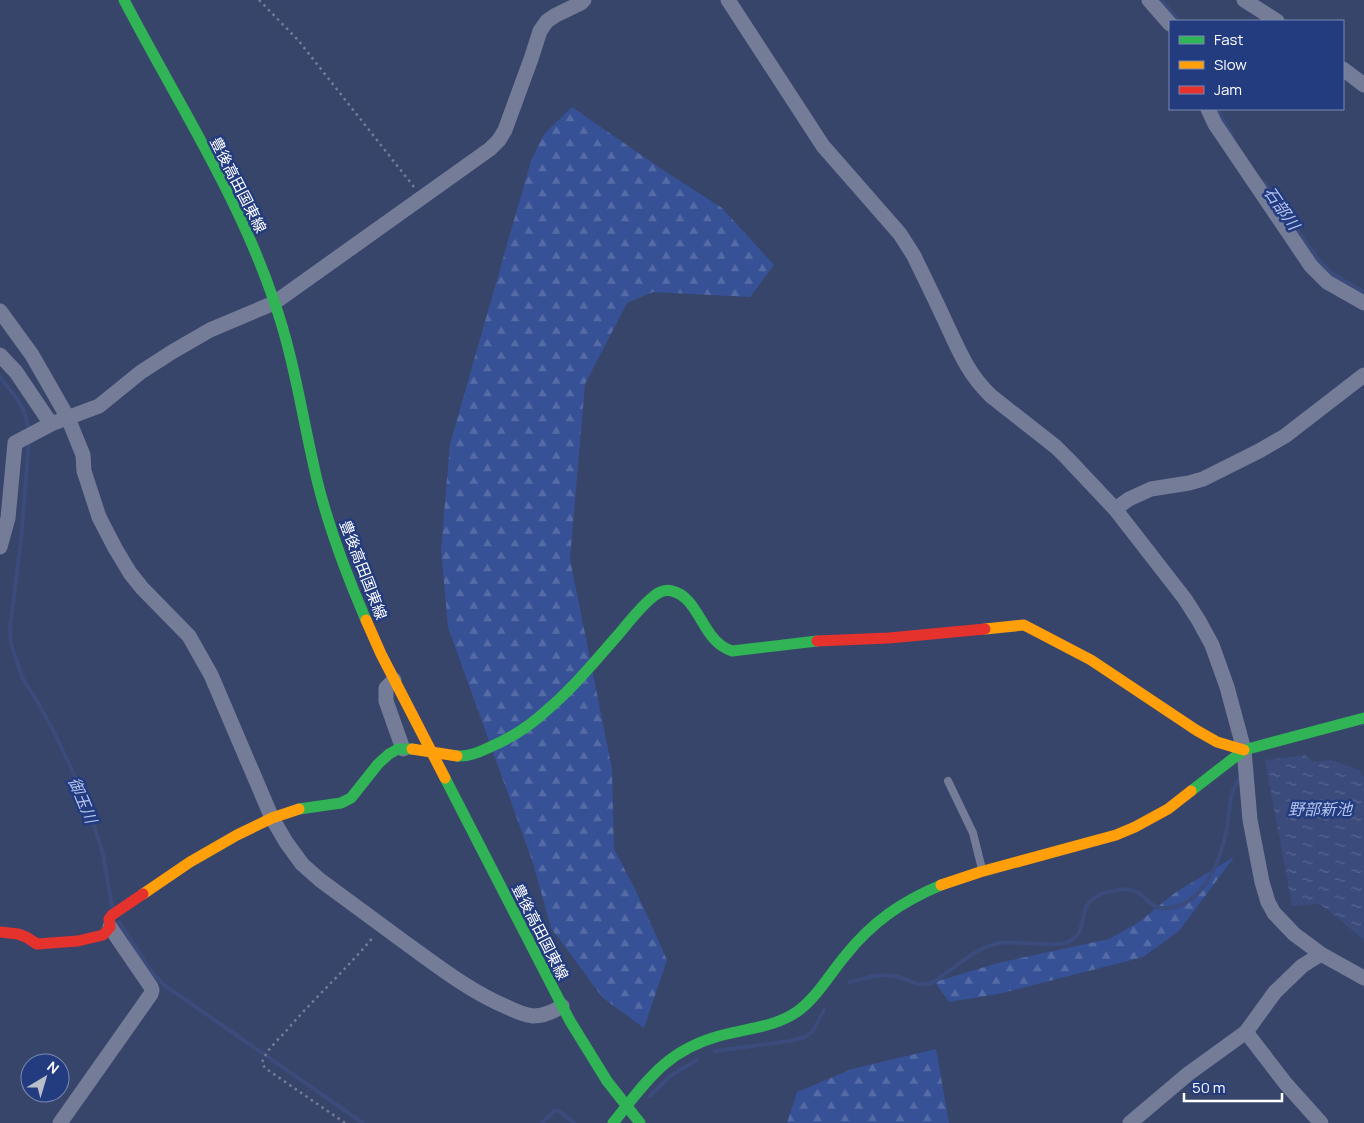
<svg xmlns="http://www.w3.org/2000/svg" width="1364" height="1123" font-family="Manrope,'Noto Sans JP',sans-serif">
<defs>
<pattern id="forest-firs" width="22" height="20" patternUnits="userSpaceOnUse" patternTransform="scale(1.25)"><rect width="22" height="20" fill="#375196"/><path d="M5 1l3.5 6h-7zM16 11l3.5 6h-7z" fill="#556ba6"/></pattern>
<pattern id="water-ripples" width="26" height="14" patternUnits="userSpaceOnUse" patternTransform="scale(1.25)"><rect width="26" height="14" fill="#3a4b7c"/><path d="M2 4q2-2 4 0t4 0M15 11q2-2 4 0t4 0" fill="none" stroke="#586690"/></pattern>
</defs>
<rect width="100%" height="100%" fill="#38456a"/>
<g fill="url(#forest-firs)">
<polygon points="572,107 657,166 722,208 774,265 750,297 653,292 627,303 585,384 570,559 612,769 614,849 636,891 667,960 644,1028 603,998 551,928 533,863 448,627 441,549 450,444 531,161 544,134"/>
<polygon points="1234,857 1179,931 1143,957 998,994 949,1002 935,982 998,963 1109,939 1139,922 1176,892"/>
<polygon points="936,1049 949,1123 787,1123 797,1092 852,1069"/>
</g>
<polygon fill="url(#water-ripples)" points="1305,755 1312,762 1331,760 1359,770 1364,777 1364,940 1320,904 1292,906 1265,760"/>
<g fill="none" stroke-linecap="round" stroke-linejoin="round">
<g stroke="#3a4b7c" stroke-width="4">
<polyline points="1161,0 1179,21"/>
<polyline points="1217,109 1233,138"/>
<polyline points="1263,181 1320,262 1331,273 1364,292"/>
<path d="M0,377C14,395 27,407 28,431"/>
<polyline points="29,440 21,540 10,628 11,644 23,679 37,701 55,734 85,798 103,854 112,906"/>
<polyline points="119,922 151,971 164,985 363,1123"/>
<path d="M850,982C863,979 880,973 894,976C907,978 917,988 931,983C936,981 942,976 946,973C963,961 979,947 999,943C1016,940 1057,949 1070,941C1084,933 1081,921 1086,908C1089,898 1103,892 1113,891C1120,889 1129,889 1135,891C1142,893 1147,901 1153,905C1168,914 1190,903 1200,891C1214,875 1223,849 1227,829C1230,811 1228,794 1240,778"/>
<polyline points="715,1051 789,1041 805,1037 813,1031 824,1010"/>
<polyline points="650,1096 670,1076 697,1060"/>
<polyline points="542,1123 554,1111 559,1111 574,1123"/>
</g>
<g stroke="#747c98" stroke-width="2.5" stroke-dasharray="2.5 4" stroke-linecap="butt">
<polyline points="259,0 298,40 414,187"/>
<path d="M345,1123L265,1068L262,1063C266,1050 278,1040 287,1030C315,997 347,969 374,936"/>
</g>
<polyline stroke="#747c98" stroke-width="8" points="948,781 973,833 982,869"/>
<g stroke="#747c98" stroke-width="15">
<path d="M728,0L823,146L900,234L914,256C925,279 936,301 946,323C959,351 968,374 991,396L1056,447L1067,458L1115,509L1185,599L1199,621L1212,645L1227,687L1244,750L1250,820L1262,882L1268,902L1274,913L1294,934L1321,954L1364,978"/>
<polyline points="1149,0 1170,24"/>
<polyline points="1244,0 1277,21"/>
<polyline points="1343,69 1364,85"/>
<polyline points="1208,109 1215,124 1311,266 1327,282 1364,303"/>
<path d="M0,311L32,355L68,418L83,455L84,471L99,517L115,548L130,573L142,588L189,636L211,675L272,818L286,842L302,864L320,880C349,901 378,923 407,944C439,967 471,992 507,1007C515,1011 524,1015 533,1016C543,1016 553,1012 562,1006"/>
<polyline points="0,355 16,372 51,424"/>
<polyline points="1115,509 1129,499 1151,489 1189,483 1203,479 1259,451 1285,436 1364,375"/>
<polyline points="0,547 8,518 15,443 51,424 99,406 141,372 172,352 210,330 274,303 490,149 499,140 505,130 531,59 540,31 547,21 556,15 581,3 584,0"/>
<polyline points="394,680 386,688 386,701 403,749"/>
<polyline points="1246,1032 1286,1084 1321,1123"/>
<polyline points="60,1123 151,994 152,990 151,987 110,927"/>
<polyline points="1130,1123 1188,1074 1246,1032 1275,992 1302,966 1321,954"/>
</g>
<g stroke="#30b455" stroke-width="11">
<path d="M124,0C175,98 238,195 274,301C295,360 303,423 318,484C330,531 347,576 366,620"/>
<path d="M457,756C469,757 479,752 490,747C511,738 530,726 547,710C573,688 595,661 618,635C629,622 640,607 654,596C659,592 665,589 672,591C696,596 702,633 722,646C725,648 729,650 732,651L817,641"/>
<polyline points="445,778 570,1021 607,1081 640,1123"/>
<polyline points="1191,791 1244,750 1364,718"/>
<polyline points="299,809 341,803 351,798 378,764 389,754 398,749 412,749"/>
<path d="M613,1123C646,1082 665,1051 719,1036C746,1028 774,1028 798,1011C817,997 830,974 845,956C872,922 901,902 941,885"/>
</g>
<g stroke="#ff9f0a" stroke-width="11">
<polyline points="366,620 381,654 445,778"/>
<polyline points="985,629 1024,625 1091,660 1196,730 1217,742 1244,750"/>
<polyline points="941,885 980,872 1116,835 1135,827 1168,809 1191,791"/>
<polyline points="143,894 190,862 237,835 272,818 299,809"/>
</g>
<g stroke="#e5322d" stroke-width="11">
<polyline points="817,641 889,638 985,629"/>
<polyline points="0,932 18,934 26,937 37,944 78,941 103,935 110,927 109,919 112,915 143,894"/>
</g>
<polyline stroke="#ff9f0a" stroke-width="11" points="412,749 457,756"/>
</g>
<g text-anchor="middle" stroke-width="5" stroke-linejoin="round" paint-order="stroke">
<g font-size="15" fill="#fff" stroke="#233b7f">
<text transform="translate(238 185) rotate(63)" y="5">豊後高田国東線</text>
<text transform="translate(363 570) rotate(69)" y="5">豊後高田国東線</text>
<text transform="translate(540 932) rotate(63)" y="5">豊後高田国東線</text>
</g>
<g font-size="16" font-style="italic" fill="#b4c4ee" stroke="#233b7f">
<text transform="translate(1282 208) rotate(55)" y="6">石部川</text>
<text transform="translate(83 800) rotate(67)" y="6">御玉川</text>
<text x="1320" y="815">野部新池</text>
</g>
</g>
<rect x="1169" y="20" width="175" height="90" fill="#233b7f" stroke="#7b89b2"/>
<rect x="1179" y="36" width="25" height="8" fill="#30b455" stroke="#7b89b2"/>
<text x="1214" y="45" font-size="15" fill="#ffffff">Fast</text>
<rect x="1179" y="61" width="25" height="8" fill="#ff9f0a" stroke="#7b89b2"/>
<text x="1214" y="70" font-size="15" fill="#ffffff">Slow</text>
<rect x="1179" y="86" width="25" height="8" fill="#e5322d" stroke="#7b89b2"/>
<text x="1214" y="95" font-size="15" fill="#ffffff">Jam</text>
<g transform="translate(45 1078) rotate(38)"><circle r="24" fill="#233b7f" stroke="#7b89b2"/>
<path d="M0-4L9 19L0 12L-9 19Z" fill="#b9becb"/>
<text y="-8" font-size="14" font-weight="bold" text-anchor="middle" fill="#ffffff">N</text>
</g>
<path d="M1184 1093v8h98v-8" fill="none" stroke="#ffffff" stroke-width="2.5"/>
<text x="1192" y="1093" font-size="15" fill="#ffffff" stroke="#233b7f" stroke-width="4" paint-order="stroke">50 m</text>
</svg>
